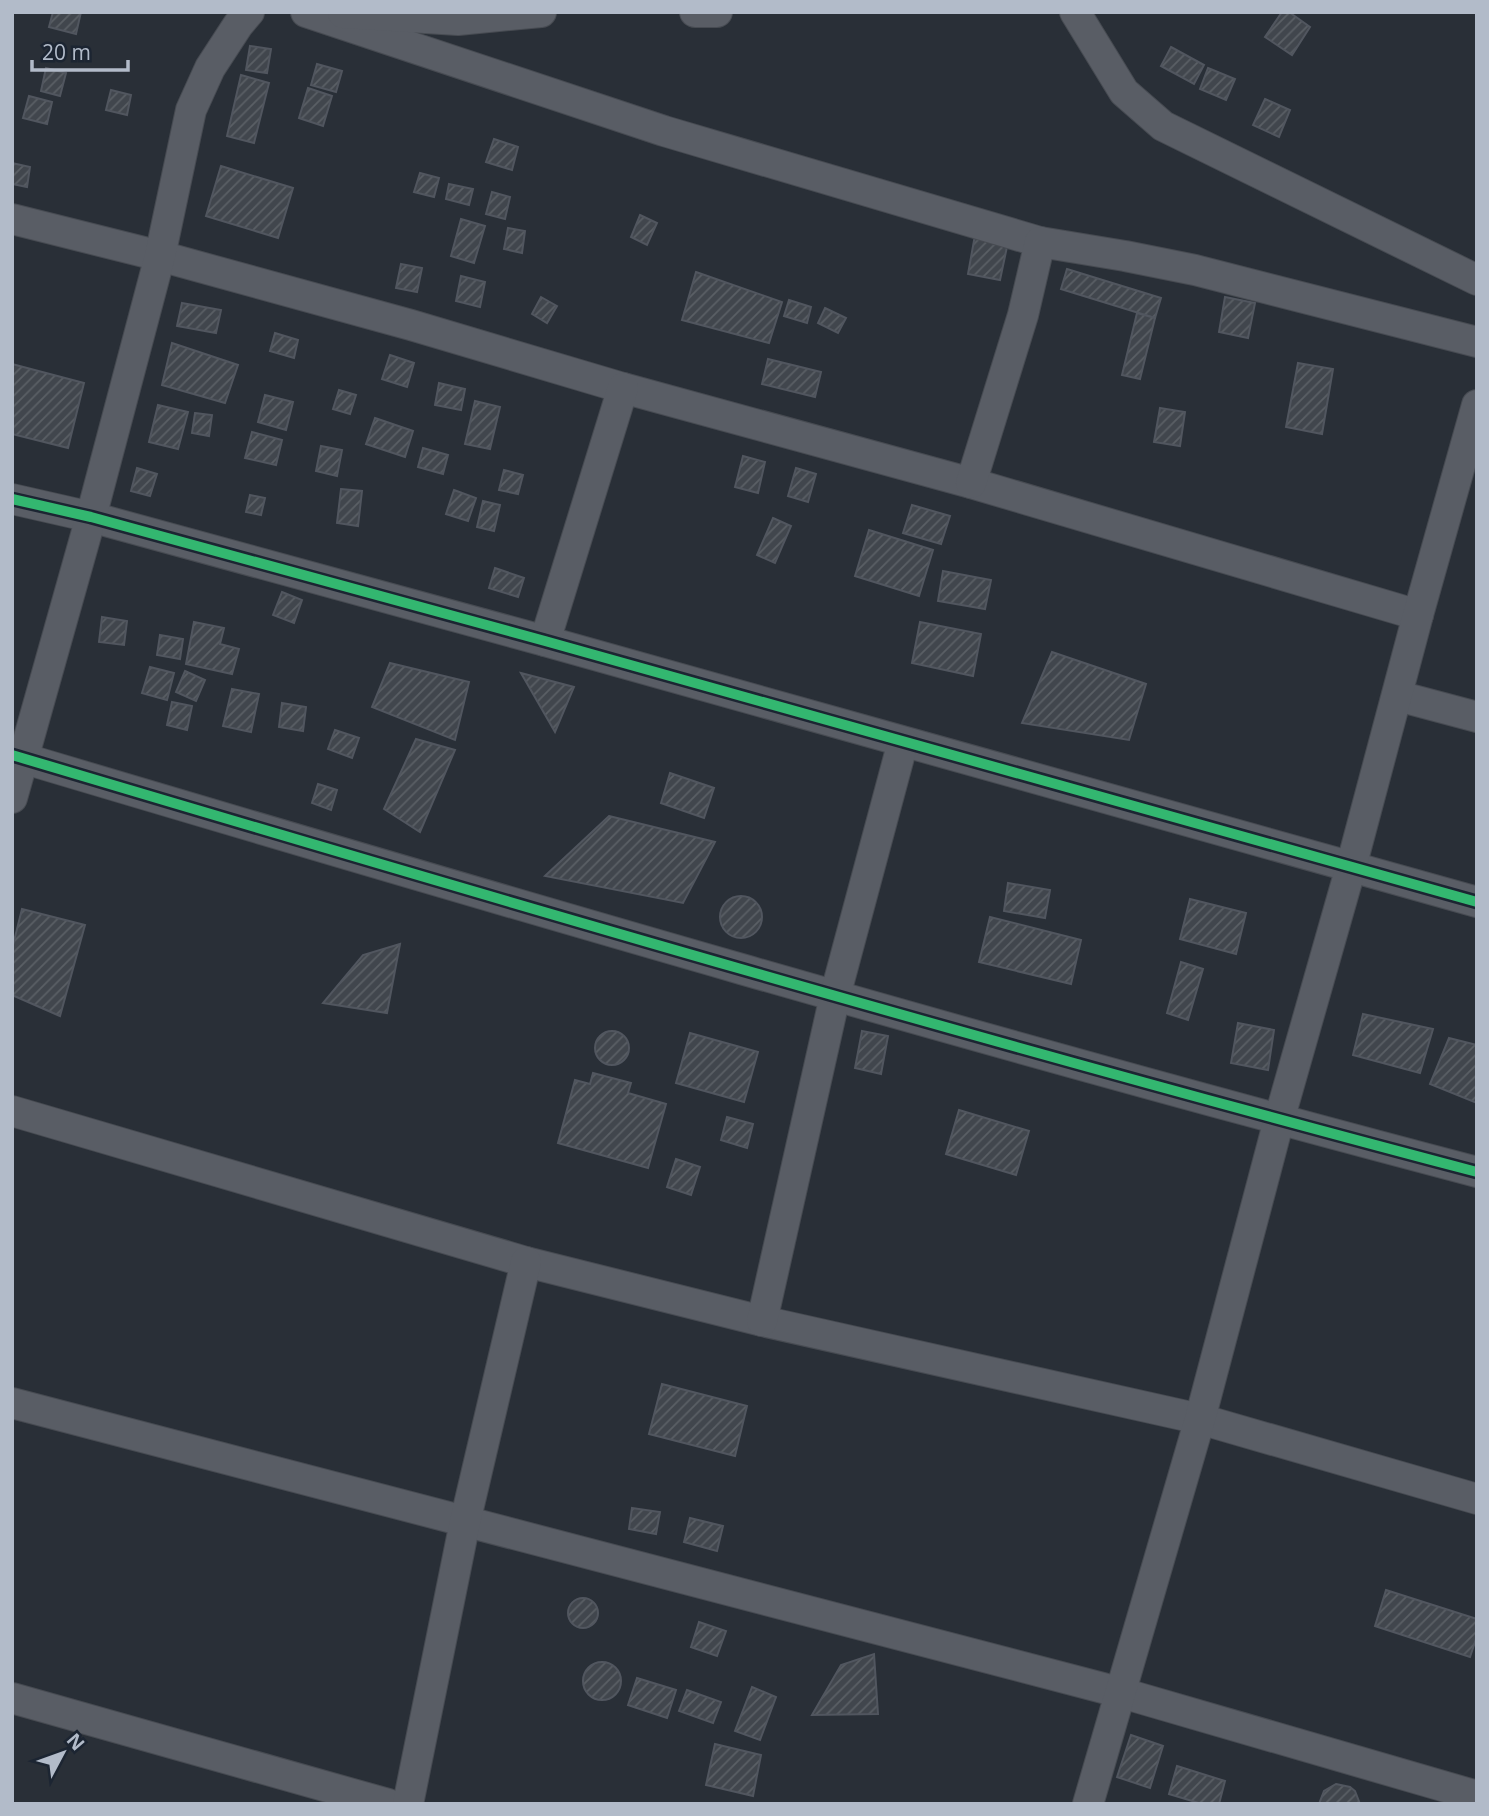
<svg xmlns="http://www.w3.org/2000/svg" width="1489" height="1816" font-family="'Open Sans',sans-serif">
<defs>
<pattern id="building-hatch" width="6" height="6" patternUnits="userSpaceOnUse" patternTransform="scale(1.75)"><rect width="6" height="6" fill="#41464d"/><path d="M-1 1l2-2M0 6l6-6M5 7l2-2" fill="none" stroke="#5a5f65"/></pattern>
</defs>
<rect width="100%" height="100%" fill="#292f37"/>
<g fill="url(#building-hatch)" stroke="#51565f" stroke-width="2">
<polygon points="53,12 81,12 76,34 49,27"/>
<polygon points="1282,12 1289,12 1310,27 1292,55 1265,37"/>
<polygon points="250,46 271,49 267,73 246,70"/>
<polygon points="1171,47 1204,65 1194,84 1161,66"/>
<polygon points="317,64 342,71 336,92 311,85"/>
<polygon points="46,68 66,73 60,96 41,91"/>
<polygon points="1208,68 1235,79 1226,100 1200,89"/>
<polygon points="241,75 269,83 254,143 227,136"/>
<polygon points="308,88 332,96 323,126 299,118"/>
<polygon points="111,90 131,95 127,115 106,110"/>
<polygon points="29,96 52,102 47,124 23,118"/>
<polygon points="1265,99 1290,110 1279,137 1253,125"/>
<polygon points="494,139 518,147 512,170 486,162"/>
<polygon points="12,163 30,167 27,187 12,184"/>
<polygon points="221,166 293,188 278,238 206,216"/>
<polygon points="420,173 439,178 434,197 414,192"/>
<polygon points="449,184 473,189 469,205 446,199"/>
<polygon points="492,192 510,197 505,219 486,214"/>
<polygon points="640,215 657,223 647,245 631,237"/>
<polygon points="461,219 485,226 474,263 451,256"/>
<polygon points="508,228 525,231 522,253 504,249"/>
<polygon points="975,235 1008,242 1000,280 968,274"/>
<polygon points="401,264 422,268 417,292 396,288"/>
<polygon points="1067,269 1161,298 1155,318 1061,289"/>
<polygon points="696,272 782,302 769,343 682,320"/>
<polygon points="461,276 485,282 480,307 456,301"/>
<polygon points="541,297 557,306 547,323 532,314"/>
<polygon points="1225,297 1255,303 1248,338 1219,332"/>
<polygon points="789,300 811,307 807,323 784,316"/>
<polygon points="182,303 221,310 216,333 177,326"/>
<polygon points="825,308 846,318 838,333 818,323"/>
<polygon points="1137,313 1155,318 1140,379 1122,375"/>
<polygon points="275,333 298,340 294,358 270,351"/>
<polygon points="172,343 238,365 225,403 162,385"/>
<polygon points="390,355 414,363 407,387 382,379"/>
<polygon points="768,359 821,372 815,397 762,384"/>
<polygon points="1298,363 1333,369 1322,434 1286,427"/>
<polygon points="12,364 84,383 68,448 12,434"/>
<polygon points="439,383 465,389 461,410 435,405"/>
<polygon points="339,390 356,395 350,414 333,409"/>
<polygon points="265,395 293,402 286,430 258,422"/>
<polygon points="475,401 500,407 490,449 465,444"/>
<polygon points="158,405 188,412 178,449 149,442"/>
<polygon points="1160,408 1185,412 1180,446 1154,442"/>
<polygon points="195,413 212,415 209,436 192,433"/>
<polygon points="375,418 413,431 405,457 366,444"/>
<polygon points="252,432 282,440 276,465 245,458"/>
<polygon points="321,446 342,450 337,476 316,471"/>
<polygon points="423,448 448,455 443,474 418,467"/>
<polygon points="743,456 765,462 758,493 735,487"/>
<polygon points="137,468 157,474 150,496 131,491"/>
<polygon points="796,468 816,474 808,502 788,496"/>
<polygon points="504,470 523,475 518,494 499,490"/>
<polygon points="341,489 362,491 358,526 337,523"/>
<polygon points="454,490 476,498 468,521 446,514"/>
<polygon points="250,495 265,498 261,515 246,512"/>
<polygon points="483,501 500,505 494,531 477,527"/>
<polygon points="912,505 950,516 941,544 903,533"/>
<polygon points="773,518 791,526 775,563 757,555"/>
<polygon points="869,530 933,550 919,596 855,576"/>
<polygon points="495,568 524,578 518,597 489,588"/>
<polygon points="943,571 991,580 985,609 938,601"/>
<polygon points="282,592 302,600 294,623 273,615"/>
<polygon points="102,617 127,621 124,645 99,642"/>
<polygon points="194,622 224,628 220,644 239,649 232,674 186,664"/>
<polygon points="920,622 981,634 973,676 912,663"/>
<polygon points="160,635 183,639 180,659 157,655"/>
<polygon points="1052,652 1146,684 1129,740 1022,723"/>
<polygon points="390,663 469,682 455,740 372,707"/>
<polygon points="150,667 174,673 167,700 142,693"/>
<polygon points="185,671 205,680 196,701 176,692"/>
<polygon points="521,673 574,687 555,732"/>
<polygon points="232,689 259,694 251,732 223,726"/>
<polygon points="172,702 192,706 187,730 167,725"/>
<polygon points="282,703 306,707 303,731 279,727"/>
<polygon points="335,730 359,738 352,758 328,749"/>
<polygon points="416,739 455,750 420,832 384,809"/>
<polygon points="670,773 714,788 704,818 661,803"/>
<polygon points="318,784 337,790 331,810 312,803"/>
<polygon points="609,816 715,842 683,903 545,876"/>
<polygon points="1008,883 1050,890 1045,918 1004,911"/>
<circle cx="741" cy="917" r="21"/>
<polygon points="1190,899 1246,913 1236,954 1180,939"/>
<polygon points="22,909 85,925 60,1016 12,995 12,949"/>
<polygon points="990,917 1081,940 1071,984 979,962"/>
<polygon points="400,944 387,1013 323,1003 363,955"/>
<polygon points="1181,962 1203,969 1188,1020 1167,1013"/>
<polygon points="1363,1014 1433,1029 1420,1073 1353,1055"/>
<polygon points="1238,1023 1274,1030 1268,1070 1231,1063"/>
<circle cx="612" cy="1048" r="17"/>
<polygon points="862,1031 888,1036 881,1074 855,1068"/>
<polygon points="690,1033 758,1052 744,1102 676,1083"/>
<polygon points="1449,1038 1477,1045 1477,1103 1430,1084"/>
<polygon points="593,1073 631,1083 628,1093 666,1104 648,1168 558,1143 575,1080 590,1084"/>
<polygon points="959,1110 1029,1131 1016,1175 946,1154"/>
<polygon points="727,1117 753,1124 747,1148 721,1140"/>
<polygon points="676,1159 700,1167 691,1195 667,1187"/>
<polygon points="662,1384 747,1406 735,1456 649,1434"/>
<polygon points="632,1508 660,1512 656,1534 629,1529"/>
<polygon points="690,1518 723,1526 717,1551 684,1542"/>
<polygon points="1386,1590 1477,1619 1477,1636 1470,1657 1375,1626"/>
<circle cx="583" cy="1613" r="15"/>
<polygon points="699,1622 726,1631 717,1656 691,1647"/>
<polygon points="874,1654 878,1714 812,1715 841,1665"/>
<circle cx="602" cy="1681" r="19"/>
<polygon points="637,1678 676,1690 667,1718 628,1705"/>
<polygon points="752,1687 776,1697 760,1740 735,1731"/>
<polygon points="687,1690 721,1702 713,1723 679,1711"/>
<polygon points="1131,1735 1163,1746 1150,1788 1117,1777"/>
<polygon points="715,1744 761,1755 753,1796 706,1785"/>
<polygon points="1177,1766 1225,1781 1219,1804 1202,1804 1169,1794"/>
<polygon points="1336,1784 1350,1787 1355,1791 1360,1804 1319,1804 1324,1791"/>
</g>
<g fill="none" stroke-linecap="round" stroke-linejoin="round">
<defs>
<g id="street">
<polyline points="306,12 664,131 1040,242"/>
<polyline points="695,12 717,12"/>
<polyline points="1075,12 1124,92 1163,126 1477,280"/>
<polyline points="343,13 458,20 541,12"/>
<polyline points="12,219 160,256 411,325 623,388 971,483 1418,615"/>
<polyline points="971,483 1023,315 1040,242 1125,256 1195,270 1477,342"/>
<polyline points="12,499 91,517 545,641 1477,902"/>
<polyline points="545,641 623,388"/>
<polyline points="1398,696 1477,717"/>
<path d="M12,755C499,900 986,1043 1477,1172"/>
<polyline points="12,798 91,517 160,256 191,110 210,68 238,25 249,12"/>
<polyline points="12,1111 526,1262 762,1321 1200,1419 1477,1499"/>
<polyline points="762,1321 835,996 903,742"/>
<polyline points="12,1403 1122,1693 1477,1796"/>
<polyline points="12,1698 388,1804"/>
<polyline points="408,1804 465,1522 526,1262"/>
<polyline points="1088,1804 1200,1419 1279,1120 1351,867 1418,615 1477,405"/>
</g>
</defs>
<use href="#street" stroke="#474b52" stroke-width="32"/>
<use href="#street" stroke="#595d65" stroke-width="30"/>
<defs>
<g id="cycleway">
<polyline points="12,499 91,517 545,641 1477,902"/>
<path d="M12,755C499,900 986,1043 1477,1172"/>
</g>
</defs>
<use href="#cycleway" stroke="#1c2532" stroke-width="15"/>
<use href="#cycleway" stroke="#33b770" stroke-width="10"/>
</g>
<rect width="1489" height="1816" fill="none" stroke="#b2bbc9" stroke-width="28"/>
<g transform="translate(63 1753) rotate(49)" stroke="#1c2532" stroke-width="5" paint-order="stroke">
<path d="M0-5L12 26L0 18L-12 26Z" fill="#b2bbc9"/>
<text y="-10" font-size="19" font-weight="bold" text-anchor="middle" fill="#b2bbc9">N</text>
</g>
<path d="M32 60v10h96v-10" fill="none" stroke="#b2bbc9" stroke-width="3.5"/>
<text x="42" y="60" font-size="21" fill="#b2bbc9" stroke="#1c2532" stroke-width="5" paint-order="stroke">20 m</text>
</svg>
